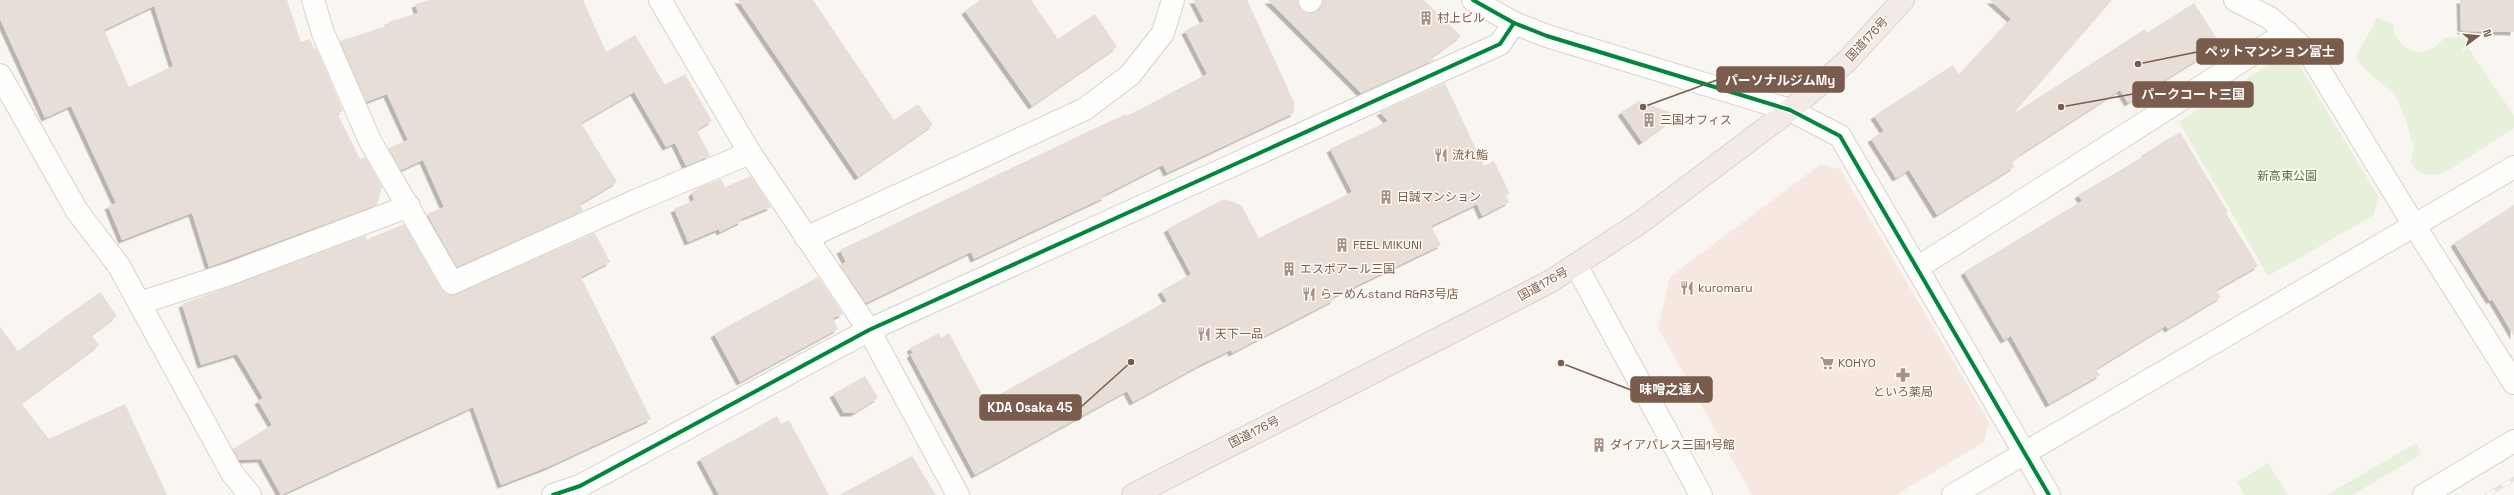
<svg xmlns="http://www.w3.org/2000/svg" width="2514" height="495" font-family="'Space Grotesk','Noto Sans JP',sans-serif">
<defs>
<filter id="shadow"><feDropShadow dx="-3.5" dy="3.5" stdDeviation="0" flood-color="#0004"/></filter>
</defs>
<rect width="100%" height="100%" fill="#f9f5f0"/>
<polygon fill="#f6e8e1" points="1821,164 1840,169 1989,422 1984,442 1896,495 1752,495 1658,328 1670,277"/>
<g fill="#e7f0db">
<path d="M2377,18L2393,24C2396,53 2427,62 2444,38L2464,36L2469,49L2514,116V128L2444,173C2430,177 2418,176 2411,162L2414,149L2406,120L2395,95L2366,70L2356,57Z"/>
<polygon points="2279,58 2297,61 2378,196 2374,215 2268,276 2179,122"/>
<polygon points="2416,443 2422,454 2352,495 2327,495"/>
<polygon points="2268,463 2288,495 2245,495 2237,482"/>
</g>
<g fill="#e6ded7" fill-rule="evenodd" filter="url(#shadow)">
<path d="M0,0H287L301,42L310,39L314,49L316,48L343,111L337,113L360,159L365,157L382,187L377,205L209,267L192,213L122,240L108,206L116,203L71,106L45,118L0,19ZM154,6L173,66L129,87L104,30Z"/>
<polygon points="430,0 583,0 606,52 635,35 665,85 685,74 712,121 697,130 710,156 686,166 675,143 666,147 634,92 581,123 617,182 580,204 583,211 457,267 427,214 444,207 423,160 401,170 388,148 408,140 387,94 366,102 340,41 389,25 388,22 418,13 415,4"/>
<polygon points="738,0 813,0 894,120 918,104 933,125 858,177"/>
<polygon points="980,0 1031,0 1058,39 1095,14 1117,47 1032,106 965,11"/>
<polygon points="1193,0 1247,0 1294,102 1294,113 1167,173 1163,165 1104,195 1105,197 974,259 971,252 866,303 840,265 846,262 840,250 1089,131 1126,114 1127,116 1207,74 1185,31 1204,21"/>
<polygon points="1268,0 1298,0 1301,10 1307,13 1319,10 1323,0 1424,0 1461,36 1432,57 1434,60 1361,93"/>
<polygon points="1990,0 2112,0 2013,114 2145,29 2147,33 2194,3 2221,45 2128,103 2120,90 2021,154 2012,162 2014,167 1937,215 1909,170 1896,178 1871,139 1884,131 1874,116 1953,65 1959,75 2011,19"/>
<polygon points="2460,0 2514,0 2514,32 2461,31"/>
<polygon points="1445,83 1484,166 1494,161 1510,194 1506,195 1509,202 1482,216 1477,204 1431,226 1441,245 1333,297 1334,300 1232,353 1231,350 1200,365 1133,402 1127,391 975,475 910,354 913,353 910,348 939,333 941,338 949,333 986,402 1167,301 1161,291 1191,274 1167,229 1224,199 1241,205 1259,238 1352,192 1330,149 1388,121 1380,112"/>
<polygon points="1639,101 1678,115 1642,142 1621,112"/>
<polygon points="2180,132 2228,212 2226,213 2258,266 2216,290 2221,297 2168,329 2166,326 2096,369 2100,375 2049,404 2011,336 2004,340 1964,272 2082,201 2078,195 2146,155 2145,153"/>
<polygon points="751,176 771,207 741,219 742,221 720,232 719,229 688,242 674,209 694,200 692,193 698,188 721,179 725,187"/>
<polygon points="2514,205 2514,336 2492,299 2490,301 2454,243"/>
<polygon points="404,224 441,289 452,295 595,233 610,262 581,277 651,419 548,467 501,485 473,407 281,495 261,459 239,460 233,449 272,425 258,401 263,398 237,354 201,365 182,304 367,235 366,240"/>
<polygon points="818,277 843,314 833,318 838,329 740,382 714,334"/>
<polygon points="100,292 117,316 91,335 99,345 21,403 49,439 125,404 167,495 0,495 0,327 18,351"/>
<polygon points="865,376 878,398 854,413 844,413 833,394"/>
<polygon points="777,416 781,424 789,420 829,495 719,495 700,459"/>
<polygon points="912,456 936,495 839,495"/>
</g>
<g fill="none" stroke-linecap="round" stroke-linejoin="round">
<defs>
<g id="street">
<polyline points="313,0 323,33 370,141 452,283 635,201 750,153"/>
<polyline points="660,0 750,153 869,330 958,495"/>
<polyline points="2235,0 2270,18 2309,53 2414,225 2514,383"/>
<polyline points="1310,1 1311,0"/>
<polyline points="1790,110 1840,136 2049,495"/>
<polyline points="806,238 1085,109 1130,75 1163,33 1173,0"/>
<polyline points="1917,268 2287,32"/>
<polyline points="140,303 229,274 409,206"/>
<polyline points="553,495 580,486 869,330 1500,44 1514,23"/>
<polyline points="2424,495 2514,441"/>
</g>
<g id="secondary">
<polyline points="1473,0 1514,23 1547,36 1790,110"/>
<polyline points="0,75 77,211 119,266 232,473 250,495"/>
<polyline points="1576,265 1701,495"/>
<polyline points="1953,495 2514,167"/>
</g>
<polyline id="highway" points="1133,495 1526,294 1551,281 1641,222 1790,110 1846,62 1903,0"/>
</defs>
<use href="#street" stroke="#d7d1cb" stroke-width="24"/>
<use href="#secondary" stroke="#d9d2cb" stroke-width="24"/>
<use href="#highway" stroke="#dad1cc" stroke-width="24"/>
<use href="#street" stroke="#fefefd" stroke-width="22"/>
<use href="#secondary" stroke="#fefefd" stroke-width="22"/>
<use href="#highway" stroke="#f2eae7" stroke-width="22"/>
<defs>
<polyline id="rail" points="2487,495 2514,479"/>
</defs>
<use href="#rail" stroke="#e6e3e7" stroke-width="4.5"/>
<use href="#rail" stroke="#fffaf3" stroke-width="3" stroke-dasharray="9" stroke-linecap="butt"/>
<defs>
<g id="cycleway">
<polyline points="1473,0 1514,23 1547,36 1790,110 1840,136 2049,495"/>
<polyline points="553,495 580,486 869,330 1500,44 1514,23"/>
</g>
</defs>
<use href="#cycleway" stroke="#fffaf3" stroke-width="6"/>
<use href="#cycleway" stroke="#00873e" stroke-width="4"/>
</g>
<defs>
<symbol id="building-bare" viewBox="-9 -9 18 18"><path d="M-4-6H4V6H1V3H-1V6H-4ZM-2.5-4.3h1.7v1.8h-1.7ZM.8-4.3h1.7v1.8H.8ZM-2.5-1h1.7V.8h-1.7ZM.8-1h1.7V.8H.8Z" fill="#a69286" stroke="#fffaf3" stroke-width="2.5" paint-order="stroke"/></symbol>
<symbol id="restaurant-bare" viewBox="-9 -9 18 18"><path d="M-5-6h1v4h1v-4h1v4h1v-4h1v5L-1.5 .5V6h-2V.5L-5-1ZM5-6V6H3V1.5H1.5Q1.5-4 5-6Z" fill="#a69286" stroke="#fffaf3" stroke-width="2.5" paint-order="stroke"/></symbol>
<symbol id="supermarket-bare" viewBox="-9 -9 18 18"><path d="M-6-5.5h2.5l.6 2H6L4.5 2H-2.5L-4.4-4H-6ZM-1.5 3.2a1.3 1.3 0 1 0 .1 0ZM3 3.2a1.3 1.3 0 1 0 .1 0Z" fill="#a69286" stroke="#fffaf3" stroke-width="2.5" paint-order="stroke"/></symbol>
<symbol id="pharmacy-bare" viewBox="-9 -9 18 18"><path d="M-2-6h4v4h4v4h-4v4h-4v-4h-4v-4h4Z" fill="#a69286" stroke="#fffaf3" stroke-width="2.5" paint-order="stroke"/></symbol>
</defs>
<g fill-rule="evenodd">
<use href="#building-bare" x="1416" y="8" width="20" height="20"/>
<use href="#building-bare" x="1639" y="110" width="20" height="20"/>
<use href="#restaurant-bare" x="1431" y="145" width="20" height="20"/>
<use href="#building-bare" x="1376" y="187" width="20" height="20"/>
<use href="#building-bare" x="1332" y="235" width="20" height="20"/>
<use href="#building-bare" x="1279" y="259" width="20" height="20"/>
<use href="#restaurant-bare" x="1677" y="278" width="20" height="20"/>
<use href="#restaurant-bare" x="1299" y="284" width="20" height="20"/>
<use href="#restaurant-bare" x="1194" y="324" width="20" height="20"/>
<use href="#supermarket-bare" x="1817" y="353" width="20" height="20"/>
<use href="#pharmacy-bare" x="1893" y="365" width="20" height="20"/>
<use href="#building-bare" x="1589" y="435" width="20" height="20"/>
</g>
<g text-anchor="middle" stroke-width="3" stroke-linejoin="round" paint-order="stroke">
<g font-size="12" fill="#7a5c4d" stroke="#fffaf3" text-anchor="start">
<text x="1437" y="22">村上ビル</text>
<text x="1660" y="124">三国オフィス</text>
<text x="1452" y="159">流れ鮨</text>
<text x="1397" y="201">日誠マンション</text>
<text x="1353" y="249">FEEL MIKUNI</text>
<text x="1300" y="273">エスポアール三国</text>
<text x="1698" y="292">kuromaru</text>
<text x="1320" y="298">らーめんstand R&amp;R3号店</text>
<text x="1215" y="338">天下一品</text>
<text x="1838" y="367">KOHYO</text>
<text x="1903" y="396" text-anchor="middle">といろ薬局</text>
<text x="1610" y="449">ダイアパレス三国1号館</text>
</g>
<g font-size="12" fill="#7a5c4d" stroke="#fffaf3">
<text transform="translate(1867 39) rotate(-47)" y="4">国道176号</text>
<text transform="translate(1543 284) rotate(-29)" y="4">国道176号</text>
<text transform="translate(1254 432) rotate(-27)" y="4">国道176号</text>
</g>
<g font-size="12" fill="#537a41" stroke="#fffaf3">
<text x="2287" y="180">新高東公園</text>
</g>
</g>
<path fill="none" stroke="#7a5c4d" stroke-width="1.5" d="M2138 64L2197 52M1643 107L1717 80M2061 107L2133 94M1561 363L1631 390M1131 362L1081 407"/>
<g fill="#7a5c4d" stroke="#fffaf3" stroke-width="1.5">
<circle cx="2138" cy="64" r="4"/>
<circle cx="1643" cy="107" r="4"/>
<circle cx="2061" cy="107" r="4"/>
<circle cx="1561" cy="363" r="4"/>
<circle cx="1131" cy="362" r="4"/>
</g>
<g fill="#7a5c4d" stroke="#7a5c4d" stroke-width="1.5">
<rect x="2197" y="39" width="146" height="25" rx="4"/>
<rect x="1717" y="67" width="127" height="25" rx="4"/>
<rect x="2133" y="82" width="120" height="25" rx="4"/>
<rect x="1631" y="377" width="81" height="25" rx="4"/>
<rect x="980" y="395" width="101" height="25" rx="4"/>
</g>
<g font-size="13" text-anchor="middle" font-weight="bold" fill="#fff">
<text x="2270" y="56">ペットマンション富士</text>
<text x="1780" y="85">パーソナルジムMy</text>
<text x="2193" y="99">パークコート三国</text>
<text x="1672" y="394">味噌之達人</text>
<text x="1030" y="412">KDA Osaka 45</text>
</g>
<g transform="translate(2478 36) rotate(74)" stroke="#fffaf3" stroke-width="3" paint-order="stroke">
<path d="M0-3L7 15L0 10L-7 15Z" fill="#7a5c4d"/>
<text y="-6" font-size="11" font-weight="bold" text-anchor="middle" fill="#7a5c4d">N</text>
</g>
</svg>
